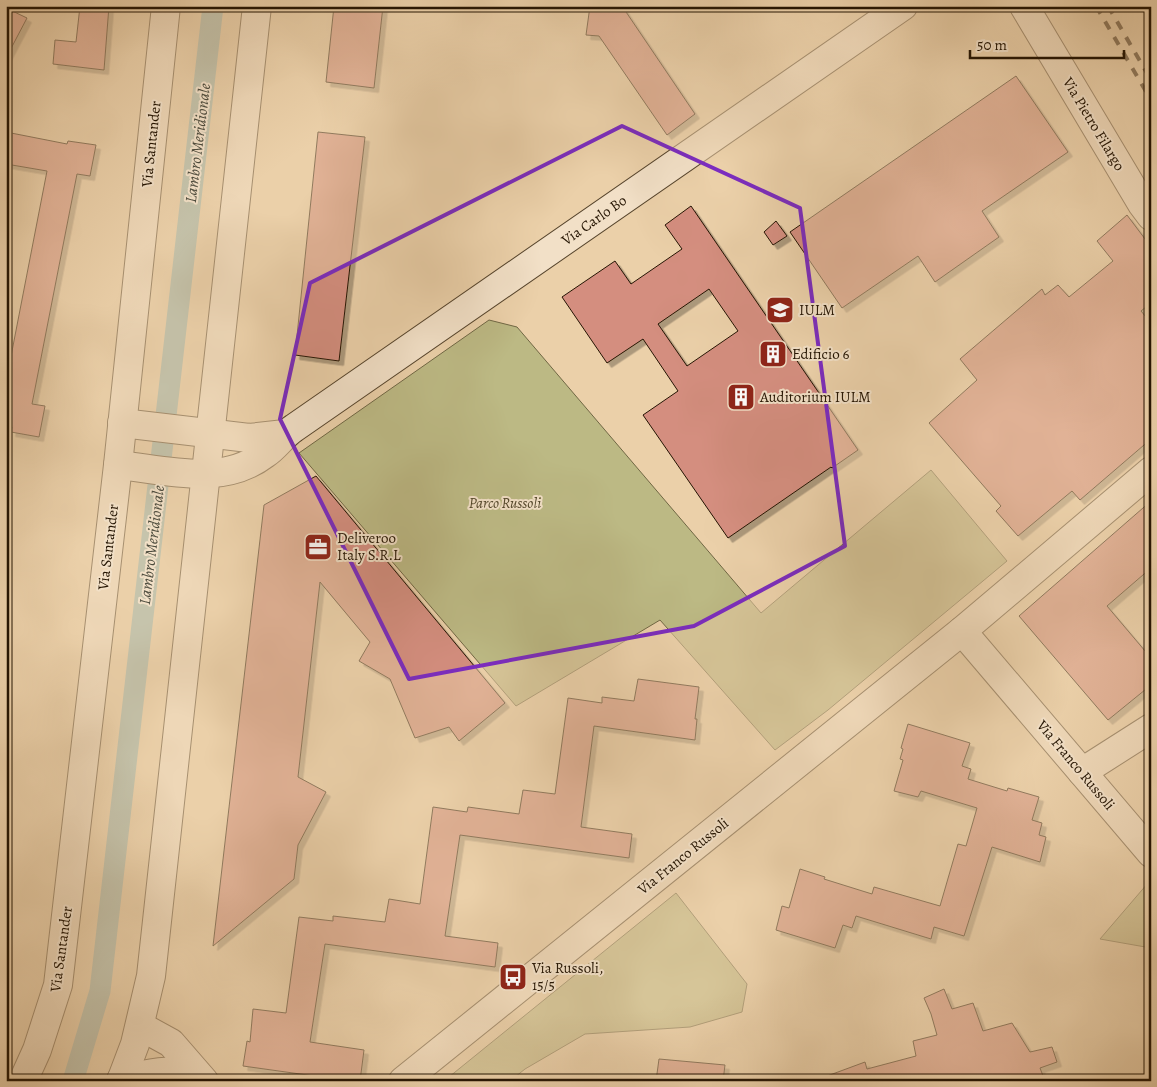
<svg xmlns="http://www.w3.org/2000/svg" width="1157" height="1087" font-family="Alegreya,serif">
<defs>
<filter id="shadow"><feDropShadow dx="4.5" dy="4.5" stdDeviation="0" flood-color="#0004"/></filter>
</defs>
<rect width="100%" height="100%" fill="#ebd0a9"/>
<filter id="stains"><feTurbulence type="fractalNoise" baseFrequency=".004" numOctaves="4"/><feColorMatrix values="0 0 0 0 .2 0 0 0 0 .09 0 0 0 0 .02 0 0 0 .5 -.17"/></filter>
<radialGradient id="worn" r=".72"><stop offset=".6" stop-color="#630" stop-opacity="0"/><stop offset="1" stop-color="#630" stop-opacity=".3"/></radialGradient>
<g fill="#bcb984" stroke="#706744">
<polygon points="489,320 517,327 761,613 931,470 1007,561 828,710 775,750 660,620 516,706 299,453"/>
<polygon points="1148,883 1151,886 1151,948 1100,939"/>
<polygon points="676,893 747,984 742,1012 690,1027 585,1034 525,1069 510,1081 444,1081"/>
</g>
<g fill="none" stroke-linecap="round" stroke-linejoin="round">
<polyline stroke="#99b6af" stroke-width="21" points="73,1081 100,991 213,6"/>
</g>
<g fill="#d48e7f" stroke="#251503" fill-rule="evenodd" filter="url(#shadow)">
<polygon points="80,6 109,6 104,70 53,64 55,40 76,42"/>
<polygon points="334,6 383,6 374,88 326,82"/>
<polygon points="590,6 622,6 695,114 667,135 599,36 586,35"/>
<polygon points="6,8 27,18 6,58"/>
<polygon points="1016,76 1068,152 982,211 999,237 935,282 918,256 842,308 790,232"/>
<polygon points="6,132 67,144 68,141 96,145 90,176 77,174 32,404 45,406 39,437 11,432 12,427 6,425 6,382 47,171 6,164"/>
<polygon points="318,132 365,137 339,361 295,355"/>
<path d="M691,206L858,450L832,468L831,467L728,538L643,415L678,391L643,339L607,363L562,297L615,261L631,284L682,249L665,225ZM709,289L738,331L687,366L658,324Z"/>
<polygon points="1127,215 1151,247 1151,303 1141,311 1151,323 1151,439 1080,500 1072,491 1018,536 996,511 1001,506 929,423 977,380 960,359 1042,289 1045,295 1058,285 1069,297 1113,261 1097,241"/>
<polygon points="776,221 787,236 773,245 764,232"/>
<polygon points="316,476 505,703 459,741 449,727 415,738 390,679 359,661 370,642 320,582 298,777 326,792 298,845 294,879 213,946 264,505"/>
<polygon points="1151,501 1151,568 1107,606 1151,658 1151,685 1108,720 1019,616"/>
<polygon points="638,679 699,687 695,719 697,719 695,740 594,726 581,827 632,834 629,858 460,835 445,936 498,943 495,967 325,944 310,1042 364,1050 360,1081 350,1081 243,1066 247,1041 250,1042 253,1009 286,1013 299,917 333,921 333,916 385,922 389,899 420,904 433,807 467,812 468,807 519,814 523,790 555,794 568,698 602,703 602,697 634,701"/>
<polygon points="908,724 970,743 962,766 971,769 968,779 1007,791 1008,788 1039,797 1032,820 1042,823 1039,835 1046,837 1040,862 992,847 964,936 934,927 931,939 856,916 852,928 843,925 835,948 776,930 782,906 789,908 800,869 825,877 824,879 872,894 874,887 940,906 958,844 966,846 977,808 921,791 918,797 894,791 903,760 900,759 903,749 901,748"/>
<polygon points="944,989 952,1009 973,1003 983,1031 1012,1023 1030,1052 1052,1047 1057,1062 1040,1068 1045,1081 820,1081 819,1079 865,1062 867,1069 916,1056 913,1041 937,1035 931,1014 924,998"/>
<polygon points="659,1059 725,1065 723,1081 656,1081"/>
</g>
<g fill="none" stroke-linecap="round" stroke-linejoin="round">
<defs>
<g id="minor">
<polyline points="1024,6 1142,204 1151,216"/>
<polyline points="122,423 249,438 285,434"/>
<path d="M118,465C167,470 222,487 265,454C276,447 283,435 294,428L903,6"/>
<polyline points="962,631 1151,853"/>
<polyline points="1082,772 1151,728"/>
<polyline points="140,1026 171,1043 204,1081"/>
<path d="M121,1080C151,1073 171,1065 201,1081"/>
<polyline points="23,1081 37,1050 58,985 118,465 166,6"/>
<polyline points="121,1081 135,1044 151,976 257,6"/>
<polyline points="403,1081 962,631 1151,471"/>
</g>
</defs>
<use href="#minor" stroke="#56442c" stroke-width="30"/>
<use href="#minor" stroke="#f2e0c7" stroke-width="28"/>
<g stroke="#251503" stroke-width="4" stroke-dasharray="9 9" stroke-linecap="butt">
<polyline points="1096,6 1151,100"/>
<polyline points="1108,6 1151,80"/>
</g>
</g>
<path d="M0 0H1157V1087H0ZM622,126L800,208L845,546L694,626L409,679L280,419L310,283Z" fill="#ebd0a9" fill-opacity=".55" fill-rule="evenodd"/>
<path fill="none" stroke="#7b2cbf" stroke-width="4" stroke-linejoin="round" d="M622,126L800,208L845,546L694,626L409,679L280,419L310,283Z"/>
<defs>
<symbol id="university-square" viewBox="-11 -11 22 22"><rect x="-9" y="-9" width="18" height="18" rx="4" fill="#8f2418" stroke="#f2e0c7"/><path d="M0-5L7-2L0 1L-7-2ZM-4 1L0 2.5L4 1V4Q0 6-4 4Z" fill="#fff"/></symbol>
<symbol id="building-square" viewBox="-11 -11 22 22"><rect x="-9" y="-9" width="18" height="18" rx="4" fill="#8f2418" stroke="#f2e0c7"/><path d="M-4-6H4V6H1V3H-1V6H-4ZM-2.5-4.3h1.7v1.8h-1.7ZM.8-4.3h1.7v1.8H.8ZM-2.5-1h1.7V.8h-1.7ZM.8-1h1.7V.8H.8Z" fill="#fff"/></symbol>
<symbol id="office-square" viewBox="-11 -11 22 22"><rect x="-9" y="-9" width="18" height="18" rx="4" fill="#8f2418" stroke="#f2e0c7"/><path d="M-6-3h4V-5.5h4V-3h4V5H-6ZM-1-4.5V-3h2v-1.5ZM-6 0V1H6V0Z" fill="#fff"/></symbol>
<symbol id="bus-square" viewBox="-11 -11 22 22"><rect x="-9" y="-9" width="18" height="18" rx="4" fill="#8f2418" stroke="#f2e0c7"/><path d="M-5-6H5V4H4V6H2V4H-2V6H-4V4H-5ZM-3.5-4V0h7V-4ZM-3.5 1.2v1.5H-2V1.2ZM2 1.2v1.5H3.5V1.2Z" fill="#fff"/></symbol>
</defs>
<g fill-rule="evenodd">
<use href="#university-square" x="764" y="294" width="32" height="32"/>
<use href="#building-square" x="757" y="338" width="32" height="32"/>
<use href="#building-square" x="725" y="381" width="32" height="32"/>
<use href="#office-square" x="302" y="531" width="32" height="32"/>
<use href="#bus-square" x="497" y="961" width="32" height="32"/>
</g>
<g text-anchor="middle" stroke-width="4" stroke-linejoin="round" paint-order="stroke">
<g font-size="15" fill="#251503" stroke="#f2e0c7">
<text transform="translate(1094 124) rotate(59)" y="5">Via Pietro Filargo</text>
<text transform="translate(151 144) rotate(-84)" y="5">Via Santander</text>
<text transform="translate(594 220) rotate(-35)" y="5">Via Carlo Bo</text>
<text transform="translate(108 547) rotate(-83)" y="5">Via Santander</text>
<text transform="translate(1076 765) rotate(50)" y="5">Via Franco Russoli</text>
<text transform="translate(683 856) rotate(-39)" y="5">Via Franco Russoli</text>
<text transform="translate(61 949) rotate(-82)" y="5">Via Santander</text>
</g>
<g font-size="15" fill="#251503" stroke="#f2e0c7" text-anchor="start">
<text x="799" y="315">IULM</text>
<text x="792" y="359">Edificio 6</text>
<text x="760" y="402">Auditorium IULM</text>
<text x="337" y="543">Deliveroo<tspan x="337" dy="17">Italy S.R.L</tspan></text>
<text x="532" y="973">Via Russoli,<tspan x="532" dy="17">15/5</tspan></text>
</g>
<g font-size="15" font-style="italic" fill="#52462a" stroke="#f2e0c7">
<text x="505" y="508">Parco Russoli</text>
</g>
<g font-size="16" font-style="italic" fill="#4e4d3f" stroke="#f2e0c7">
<text transform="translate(197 143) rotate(-83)" y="6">Lambro Meridionale</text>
<text transform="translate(151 545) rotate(-83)" y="6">Lambro Meridionale</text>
</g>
</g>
<rect width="1157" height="1087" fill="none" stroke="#ebd0a9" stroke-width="25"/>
<rect x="8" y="8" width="1142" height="1072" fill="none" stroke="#251503" stroke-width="2.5"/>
<rect x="12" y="12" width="1132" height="1062" fill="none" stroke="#251503"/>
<path d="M970 50v8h154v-8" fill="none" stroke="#251503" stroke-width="2.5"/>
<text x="977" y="50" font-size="15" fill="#251503" stroke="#f2e0c7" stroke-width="4" paint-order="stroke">50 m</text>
<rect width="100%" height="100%" filter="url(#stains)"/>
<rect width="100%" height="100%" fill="url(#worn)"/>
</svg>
